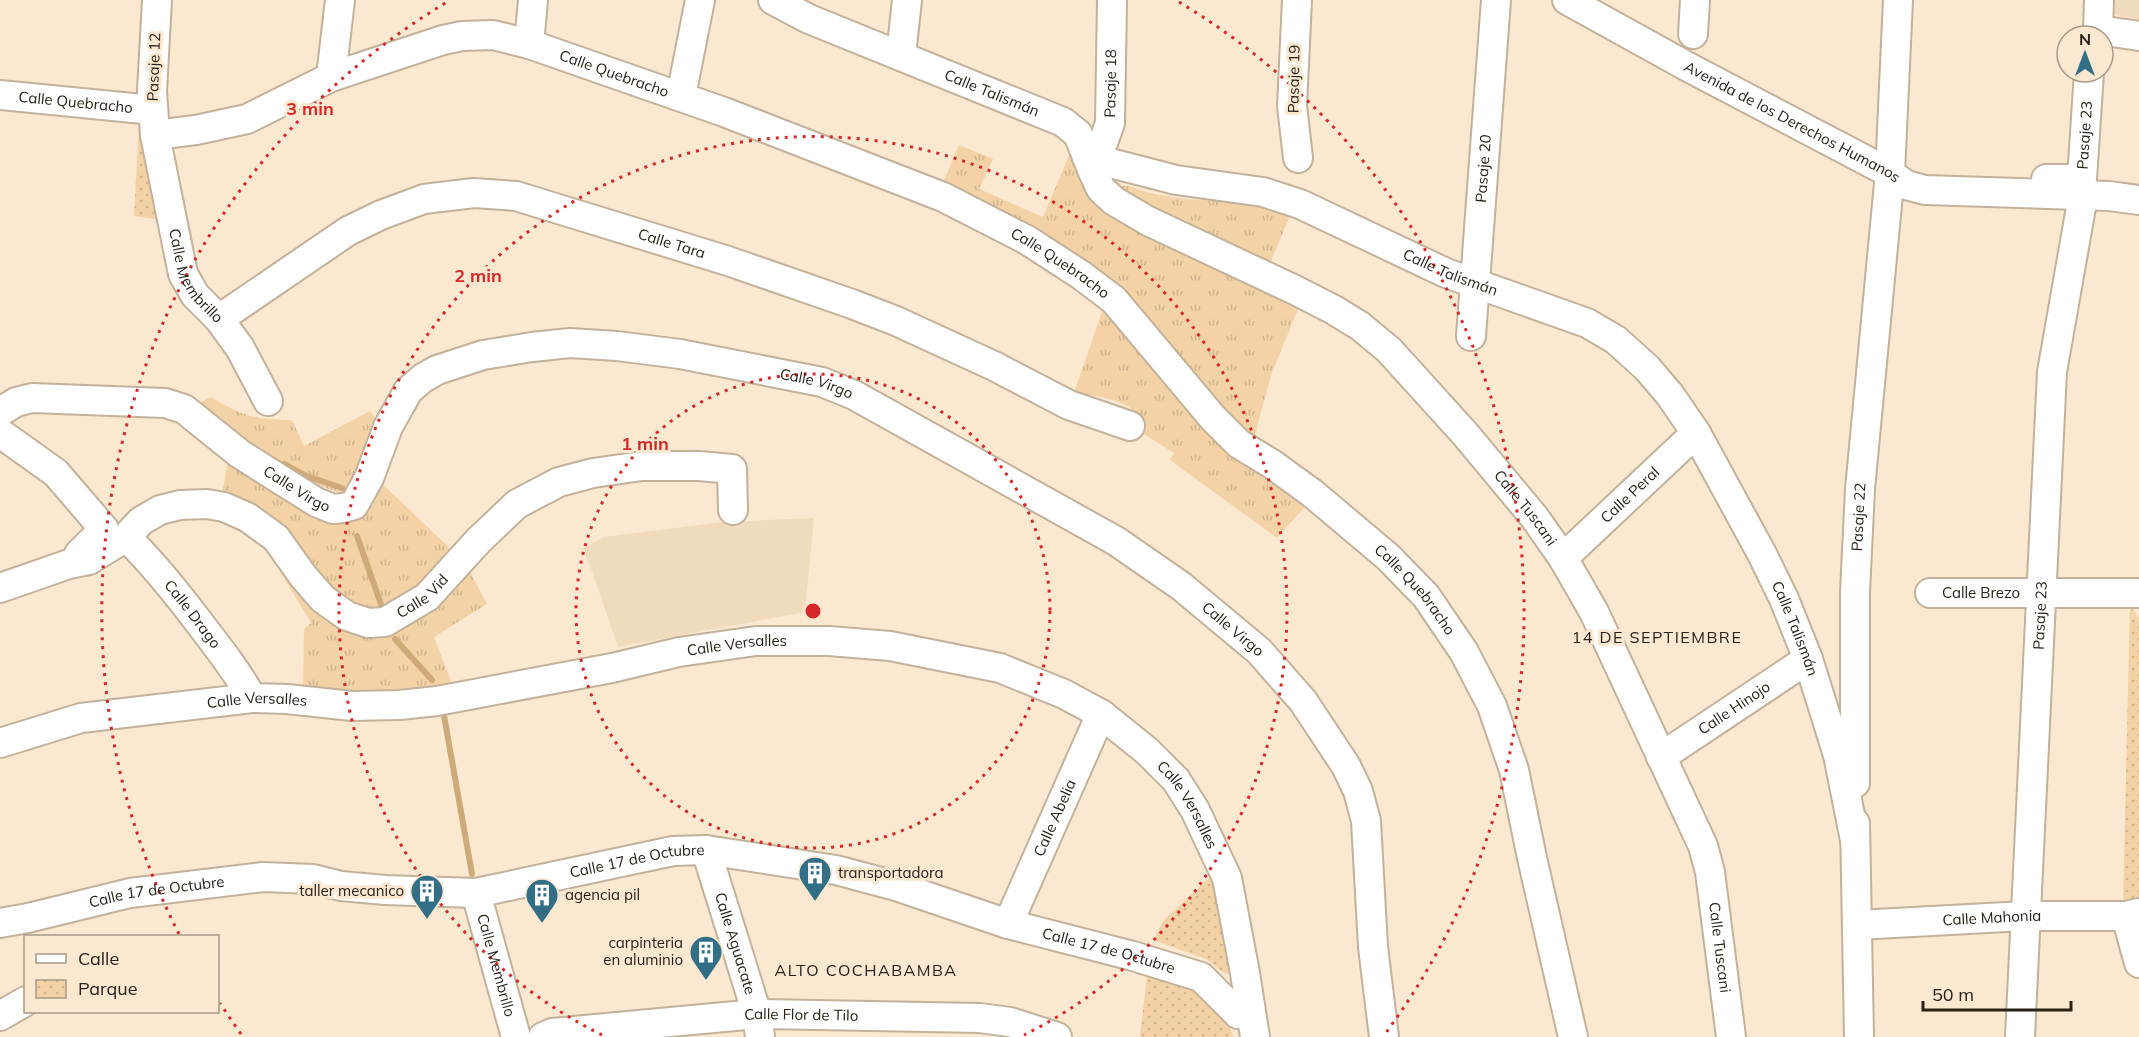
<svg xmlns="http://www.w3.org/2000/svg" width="2139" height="1037" font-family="Mulish,sans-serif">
<defs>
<pattern id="grass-tufts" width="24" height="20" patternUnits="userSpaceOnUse" patternTransform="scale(1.5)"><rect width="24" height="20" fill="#f3d2a5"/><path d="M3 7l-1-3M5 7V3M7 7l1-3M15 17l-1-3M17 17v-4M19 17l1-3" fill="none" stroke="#d0b48d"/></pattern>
<pattern id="park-dots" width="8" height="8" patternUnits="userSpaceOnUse" patternTransform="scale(1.5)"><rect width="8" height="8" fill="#f3d2a5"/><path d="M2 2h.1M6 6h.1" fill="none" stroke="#d0b48d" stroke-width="1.8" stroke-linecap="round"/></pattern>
</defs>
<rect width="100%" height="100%" fill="#fae8d1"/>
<g fill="#f1dbbd">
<polygon points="2110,0 2139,0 2139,19 2119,16 2112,12"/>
<polygon points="814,518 805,612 618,647 584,548 604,537 723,522"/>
</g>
<g fill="url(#grass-tufts)">
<polygon points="1074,144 1083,173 1299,307 1271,375 1253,442 1142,315 940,190 959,145 993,159 979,189 1043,217"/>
<polygon points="1118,186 1128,186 1150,193 1183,199 1223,201 1255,199 1291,213 1269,266 1133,207"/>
<path d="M1104,306L1312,499L1277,538L1170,460L1174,453L1144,434L1147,427C1133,399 1102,397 1074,393Z"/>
<path d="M211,397C242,416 256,420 292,420L304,446L370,411L378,422L347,495L297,478L192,407Z"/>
<polygon points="228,457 325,519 340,524 354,519 376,478 456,554 393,611 346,607 222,498"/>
<polygon points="466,564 487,604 434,637 452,684 414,698 303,694 304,629 311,623 280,571 289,565 364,628"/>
</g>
<g fill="url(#park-dots)">
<polygon points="139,126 145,131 169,221 134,216"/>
<polygon points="2130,605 2139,618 2139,900 2123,903"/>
<path d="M1211,876C1216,898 1235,955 1229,974L1224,973L1206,959L1153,940L1163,921Z"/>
<path d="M1147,976C1188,989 1221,990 1233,1037H1140Z"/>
</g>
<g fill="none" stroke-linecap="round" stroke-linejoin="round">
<g stroke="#ceaa79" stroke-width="6">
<polyline points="284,464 304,475 342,488"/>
<polyline points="357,536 383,610"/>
<polyline points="395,639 432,680"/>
<polyline points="443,710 472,874"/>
</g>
<defs>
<g id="minor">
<path id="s1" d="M157,0L152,91L155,135L183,274L195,295L219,319L240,348L268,401"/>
<path id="s2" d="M773,0L809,19L1063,122L1078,134L1093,172L1101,189L1114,201L1148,221L1295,290L1334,310L1360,326L1389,350L1466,435L1535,518L1563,558L1594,612L1703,846L1710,872L1731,1037"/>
<polyline points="1297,0 1292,106 1298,158"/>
<path id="s3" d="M1567,0L1690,68L1890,173L1906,185L1925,190L2109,196L2139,200"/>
<polyline points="2098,30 2139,36"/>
<polyline points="1693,34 1695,0"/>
<polyline points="2095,36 2098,30 2099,0"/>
<polyline points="529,44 533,0"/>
<polyline points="901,55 907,0"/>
<polyline points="331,77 340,0"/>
<path id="s4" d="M0,95L153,110"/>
<polyline points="681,96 700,0"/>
<path id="s5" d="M155,135L196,130L247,119L331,77L443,40L462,36L493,35L529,44L724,112L943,197L1027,240L1081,275L1114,300L1213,418L1239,444L1272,464L1312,493L1388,557L1426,596L1464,652L1492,706L1514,770L1532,858L1573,1037"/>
<path id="s6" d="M1087,157L1176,180L1263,192L1300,204L1446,273L1587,323L1616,340L1647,368L1670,395L1696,433L1762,554L1784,599L1808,659L1838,755L1855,840"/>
<path id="s7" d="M1087,157L1103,143L1110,123L1112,0"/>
<path id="s8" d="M2046,179H2082L2089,72"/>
<path id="s9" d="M219,319L348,231L381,215L424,199L474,193L516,196L728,261L852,304L896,321L994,366L1069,405L1130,426"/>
<path id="s10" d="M1471,336L1496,0"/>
<path id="s11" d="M0,412L16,402L32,398L165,403L184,409L240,454L316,502L333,509L343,508L354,505L369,478L388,427L408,391L423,378L437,370L483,355L532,347L570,343L617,346L680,354L822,382L854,395L1116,541L1181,586L1259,651L1303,701L1346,766L1358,791L1366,821L1373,947L1384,1037"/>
<polyline points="0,433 56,473 104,529 79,554"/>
<path id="s12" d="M126,537C155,565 180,597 204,629C221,651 238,673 252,698"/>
<path id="s13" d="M1563,558L1696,433"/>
<path id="s14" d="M0,588L69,564L89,560L126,537L141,521L160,510L180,505L207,504L224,507L247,517L276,538L303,576L323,599L347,616L368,623L385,622L427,597L479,540L517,504L559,482L593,473L642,466H699L732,469L733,510"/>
<path id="s15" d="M1930,593H2139"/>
<path id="s16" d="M0,743L81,718L252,698L287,699L352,706L400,705L437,701L612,668L679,652L756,641H829L890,646L1000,668L1064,694L1101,714L1147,751L1176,780L1195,810L1227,878L1245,973L1255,1037"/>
<path id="s17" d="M1661,757L1808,659"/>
<path id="s18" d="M1855,783V592L1860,489L1890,173L1898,0"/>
<polyline points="1855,823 1859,1037"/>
<path id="s19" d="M706,850L757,1014L760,1037"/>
<path id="s20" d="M476,893L516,1037"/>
<polyline points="2126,916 2139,963"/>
<path id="s21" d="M0,923L28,918L130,893L263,877L313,879L341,886L385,890L476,893L673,851L706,850L836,870L896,886L1008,924L1133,956L1201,977L1238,1014L1251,1015"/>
<path id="s22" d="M1008,924L1101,714"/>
<path id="s23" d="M1857,925L2025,916H2126L2139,913"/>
<polyline points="0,1016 26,1001"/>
<path id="s24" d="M543,1037L552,1033L757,1014L980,1018L1010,1022L1057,1037"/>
<path id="s25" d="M2020,1037L2052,372L2083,196"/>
</g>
</defs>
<use href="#minor" stroke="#c2b19b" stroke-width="32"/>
<use href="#minor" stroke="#fff" stroke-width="28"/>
</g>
<g fill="none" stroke="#d62828" stroke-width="3" stroke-dasharray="3 6">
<circle cx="813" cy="611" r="237"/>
<path d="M602 1035A474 474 0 1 1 1024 1035"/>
<path d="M241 1034A711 711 0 0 1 220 1003M179 934A711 711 0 0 1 447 2M1179 2A711 711 0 0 1 1385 1034"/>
</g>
<defs>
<symbol id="building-pin" viewBox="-11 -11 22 30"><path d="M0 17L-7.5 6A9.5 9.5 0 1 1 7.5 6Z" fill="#326f86" stroke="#fae8d1"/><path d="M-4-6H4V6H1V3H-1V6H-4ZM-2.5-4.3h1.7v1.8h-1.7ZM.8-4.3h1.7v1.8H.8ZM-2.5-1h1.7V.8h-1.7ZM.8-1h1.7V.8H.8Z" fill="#fff"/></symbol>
</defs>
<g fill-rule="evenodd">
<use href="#building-pin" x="796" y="854" width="38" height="52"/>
<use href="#building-pin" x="408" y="872" width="38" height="52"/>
<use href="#building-pin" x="523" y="876" width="38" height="52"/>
<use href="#building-pin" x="687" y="933" width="38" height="52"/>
</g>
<g text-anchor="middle" stroke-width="6" stroke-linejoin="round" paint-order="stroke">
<g font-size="15" fill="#282219" stroke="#fae8d1">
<text transform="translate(154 67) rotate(-88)" y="5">Pasaje 12</text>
<text dy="5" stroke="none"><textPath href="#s5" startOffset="483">Calle Quebracho</textPath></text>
<text transform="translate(1294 79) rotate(-89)" y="5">Pasaje 19</text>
<text dy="5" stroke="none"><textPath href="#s7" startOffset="82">Pasaje 18</textPath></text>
<text dy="5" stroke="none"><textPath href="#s2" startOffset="238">Calle Talismán</textPath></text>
<text dy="5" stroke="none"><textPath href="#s4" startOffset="76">Calle Quebracho</textPath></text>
<text dy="5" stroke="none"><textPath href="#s3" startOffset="256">Avenida de los Derechos Humanos</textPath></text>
<text dy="5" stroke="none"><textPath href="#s8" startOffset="80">Pasaje 23</textPath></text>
<text dy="5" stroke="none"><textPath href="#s10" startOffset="168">Pasaje 20</textPath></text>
<text dy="5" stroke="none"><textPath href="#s9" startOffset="494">Calle Tara</textPath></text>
<text dy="5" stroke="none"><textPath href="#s5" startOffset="969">Calle Quebracho</textPath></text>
<text dy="5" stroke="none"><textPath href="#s6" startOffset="384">Calle Talismán</textPath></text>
<text dy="5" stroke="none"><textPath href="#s1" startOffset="284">Calle Membrillo</textPath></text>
<text dy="5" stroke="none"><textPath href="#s11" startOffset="939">Calle Virgo</textPath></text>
<text dy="5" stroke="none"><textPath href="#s11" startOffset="327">Calle Virgo</textPath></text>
<text dy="5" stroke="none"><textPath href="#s13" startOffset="92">Calle Peral</textPath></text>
<text dy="5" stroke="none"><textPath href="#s2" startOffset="934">Calle Tuscani</textPath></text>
<text dy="5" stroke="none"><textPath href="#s18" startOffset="266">Pasaje 22</textPath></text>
<text dy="5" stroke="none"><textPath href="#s5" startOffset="1455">Calle Quebracho</textPath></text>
<text dy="5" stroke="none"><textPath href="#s15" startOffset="51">Calle Brezo</textPath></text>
<text dy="5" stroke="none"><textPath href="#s14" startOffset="498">Calle Vid</textPath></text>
<text dy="5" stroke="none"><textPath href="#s12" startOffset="102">Calle Drago</textPath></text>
<text dy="5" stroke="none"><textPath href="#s25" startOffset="422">Pasaje 23</textPath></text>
<text dy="5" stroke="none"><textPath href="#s6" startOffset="906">Calle Talismán</textPath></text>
<text dy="5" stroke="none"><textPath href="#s11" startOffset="1425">Calle Virgo</textPath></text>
<text dy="5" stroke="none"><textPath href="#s16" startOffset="748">Calle Versalles</textPath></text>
<text dy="5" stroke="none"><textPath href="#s16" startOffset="262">Calle Versalles</textPath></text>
<text dy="5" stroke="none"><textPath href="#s17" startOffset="88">Calle Hinojo</textPath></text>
<text dy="5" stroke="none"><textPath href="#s16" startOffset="1252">Calle Versalles</textPath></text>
<text dy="5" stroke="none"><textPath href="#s22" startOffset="116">Calle Abelia</textPath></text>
<text dy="5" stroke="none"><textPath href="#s21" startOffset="646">Calle 17 de Octubre</textPath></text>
<text dy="5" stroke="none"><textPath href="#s21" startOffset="160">Calle 17 de Octubre</textPath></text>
<text dy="5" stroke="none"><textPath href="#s23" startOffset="135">Calle Mahonia</textPath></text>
<text dy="5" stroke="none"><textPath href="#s19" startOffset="98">Calle Aguacate</textPath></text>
<text dy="5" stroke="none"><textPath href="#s2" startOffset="1420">Calle Tuscani</textPath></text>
<text dy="5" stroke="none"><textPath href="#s21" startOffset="1132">Calle 17 de Octubre</textPath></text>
<text dy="5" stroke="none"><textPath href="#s20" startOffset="75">Calle Membrillo</textPath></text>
<text dy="5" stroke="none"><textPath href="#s24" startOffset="260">Calle Flor de Tilo</textPath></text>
</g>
<g font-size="15" fill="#282219" stroke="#fae8d1" text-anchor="start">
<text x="838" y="878">transportadora</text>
<text x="404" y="896" text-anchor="end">taller mecanico</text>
<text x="565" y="900">agencia pil</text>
<text x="683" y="948" text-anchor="end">carpinteria<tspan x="683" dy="17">en aluminio</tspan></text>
</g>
<g font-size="16" letter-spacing="1.5" fill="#282219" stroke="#fae8d1">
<text x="1657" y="643">14 DE SEPTIEMBRE</text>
<text x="866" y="976">ALTO COCHABAMBA</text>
</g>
</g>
<circle cx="813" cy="611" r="9" fill="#d62828" stroke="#fae8d1" stroke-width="3"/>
<g font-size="18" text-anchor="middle" font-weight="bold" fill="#d62828" stroke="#fae8d1" stroke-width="6" stroke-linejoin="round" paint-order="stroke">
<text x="310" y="115">3 min</text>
<text x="478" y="282">2 min</text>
<text x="645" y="450">1 min</text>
</g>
<rect x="24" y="935" width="195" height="78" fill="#fae8d1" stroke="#a69987" stroke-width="1.5"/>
<rect x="36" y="954" width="30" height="9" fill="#ffffff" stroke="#a69987" stroke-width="1.5"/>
<text x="78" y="965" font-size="18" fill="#282219">Calle</text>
<rect x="36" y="980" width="30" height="18" fill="url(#park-dots)" stroke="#a69987" stroke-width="1.5"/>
<text x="78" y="995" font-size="18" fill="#282219">Parque</text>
<g transform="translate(2085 54)"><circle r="28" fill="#fae8d1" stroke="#a69987" stroke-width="1.5"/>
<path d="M0-4.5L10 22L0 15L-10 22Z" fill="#326f86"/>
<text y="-9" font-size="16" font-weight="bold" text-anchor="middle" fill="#282219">N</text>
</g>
<path d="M1923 1001v9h148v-9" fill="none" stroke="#282219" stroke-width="3"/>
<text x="1932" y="1001" font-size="18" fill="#282219" stroke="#fae8d1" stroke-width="4.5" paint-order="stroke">50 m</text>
</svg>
